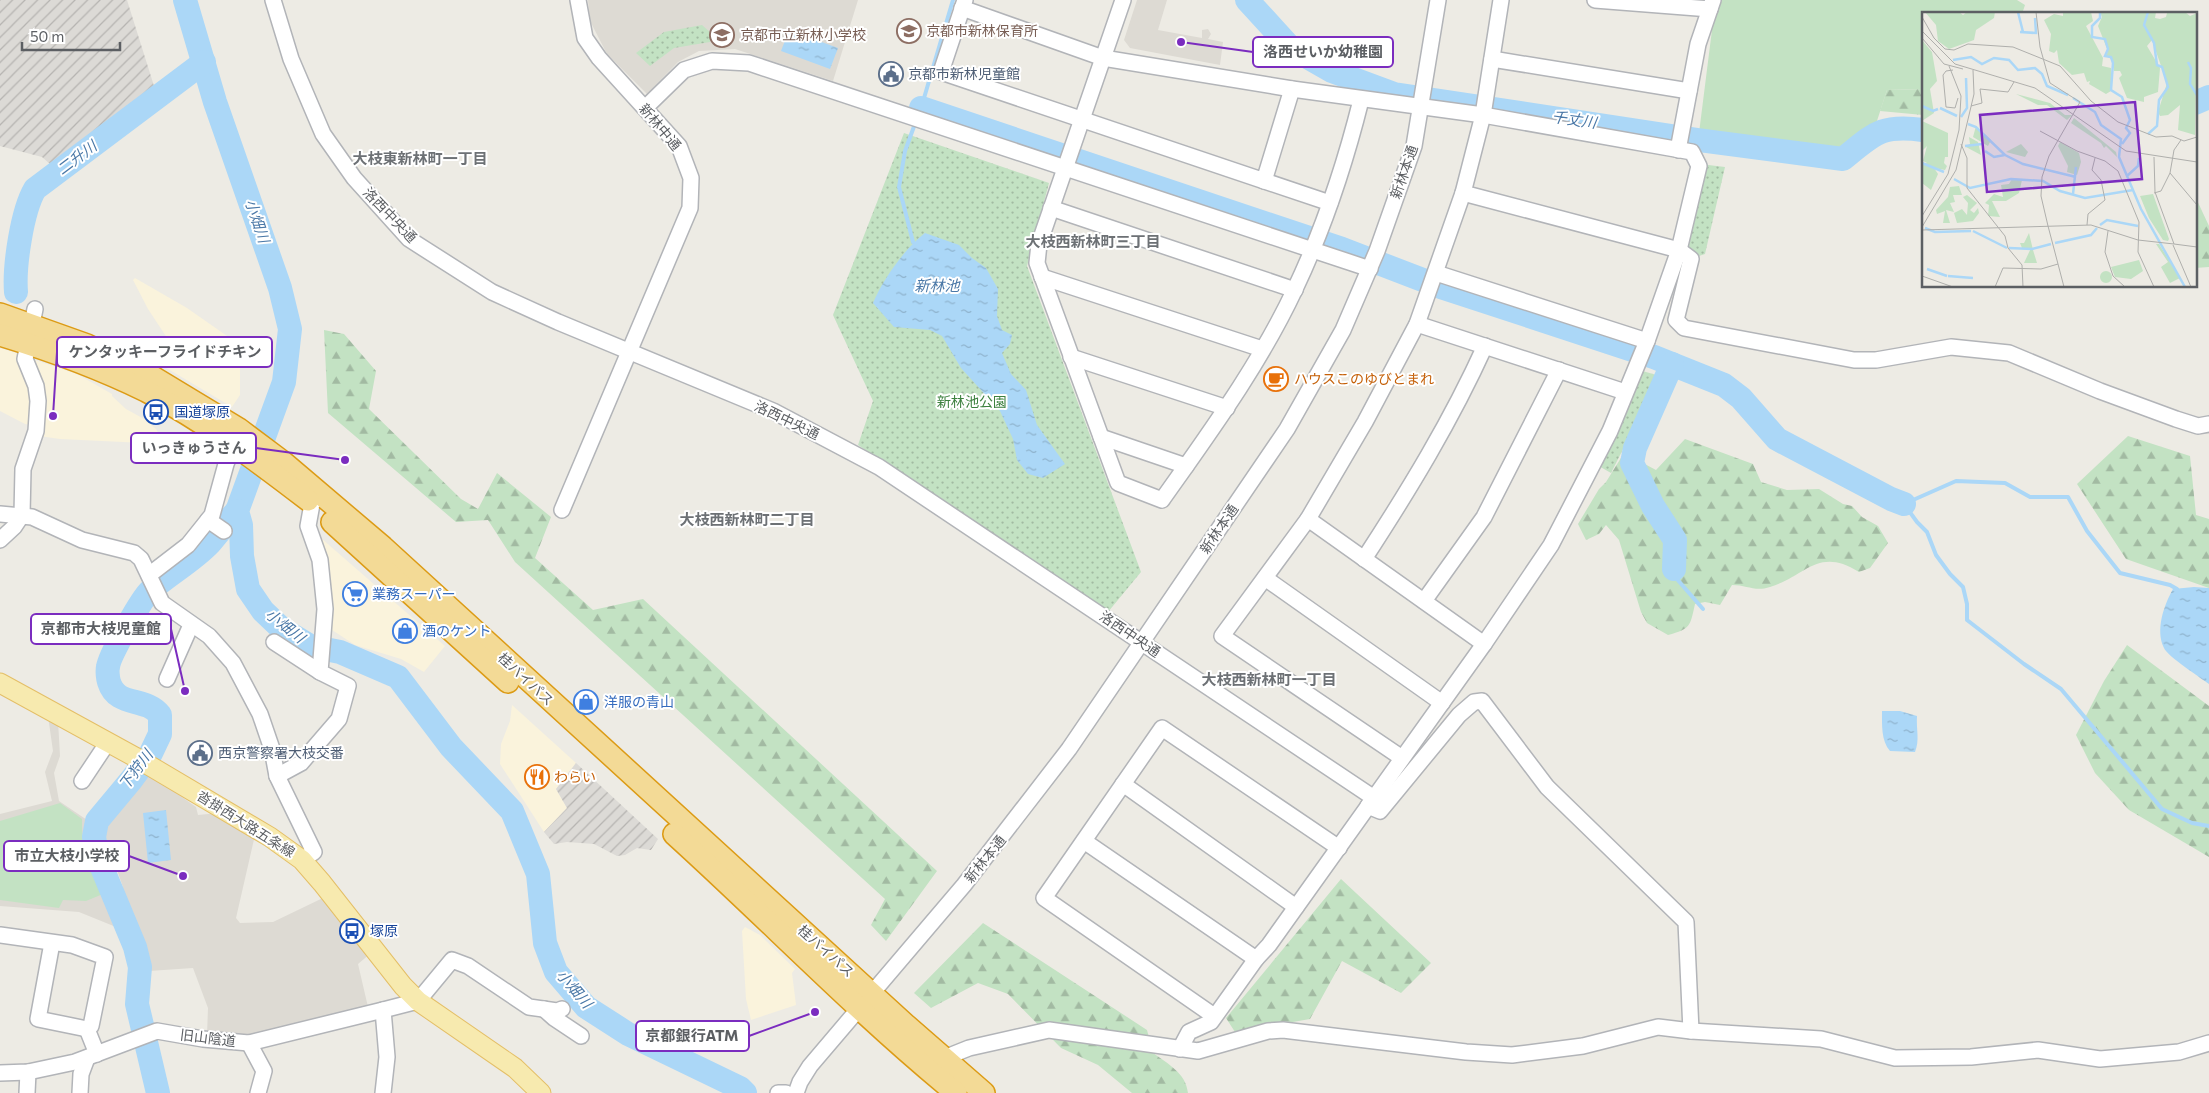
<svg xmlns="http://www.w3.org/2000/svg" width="2209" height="1093" font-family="Commissioner,'Noto Sans JP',sans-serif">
<defs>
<pattern id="industrial-furrows" width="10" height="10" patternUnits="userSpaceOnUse" patternTransform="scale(1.25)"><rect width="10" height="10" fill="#dcdad6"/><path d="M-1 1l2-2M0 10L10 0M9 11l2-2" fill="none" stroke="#b6b4b1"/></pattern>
<pattern id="forest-firs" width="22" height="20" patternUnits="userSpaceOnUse" patternTransform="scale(1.25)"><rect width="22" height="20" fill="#c3e2c3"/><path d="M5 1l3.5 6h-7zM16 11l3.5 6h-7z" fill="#a2baa2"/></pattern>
<pattern id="park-dots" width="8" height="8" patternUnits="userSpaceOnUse" patternTransform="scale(1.25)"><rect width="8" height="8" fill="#c3e2c3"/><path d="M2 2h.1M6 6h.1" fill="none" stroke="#a2baa2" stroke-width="1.8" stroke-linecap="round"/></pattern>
<pattern id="water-ripples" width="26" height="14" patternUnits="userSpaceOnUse" patternTransform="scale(1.25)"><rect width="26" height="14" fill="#abd7f7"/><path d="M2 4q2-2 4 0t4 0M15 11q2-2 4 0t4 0" fill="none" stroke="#8eb2cc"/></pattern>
</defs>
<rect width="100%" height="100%" fill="#edebe4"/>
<g fill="#faf3dc">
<polygon points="135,278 187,308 240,345 240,395 232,407 163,366 166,362 163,361 168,352 175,350 148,309 133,280"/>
<polygon points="0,348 17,353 31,391 31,425 25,424 0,411"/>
<polygon points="29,358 77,374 112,394 112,396 126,409 146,420 156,429 165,444 60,439 39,436"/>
<polygon points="313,531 445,646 424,672 401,659 355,645 329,628"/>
<polygon points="512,705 576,763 556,789 567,808 544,832 500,764 501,744 510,721"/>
<polygon points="745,927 760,935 795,969 792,973 796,1005 751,1020 746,999 742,931"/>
</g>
<g fill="url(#industrial-furrows)">
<polygon points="0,0 127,0 154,86 50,164 42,157 0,146"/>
<polygon points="576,763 658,839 651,850 637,848 625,855 617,856 594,844 567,842 554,844 544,832 567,808 556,789"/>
</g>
<g fill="#dddad3">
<polygon points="588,0 858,0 833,81 735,49 718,50 699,51 678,62 647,94 607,54 590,21"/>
<polygon points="1137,0 1167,0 1158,30 1202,38 1202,30 1208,29 1211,34 1208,39 1223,42 1220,65 1130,48 1124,40"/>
<polygon points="48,716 58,721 60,756 54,773 59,801 87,820 84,842 89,864 105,894 123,887 103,830 111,805 141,782 147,774 165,782 172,790 196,807 198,815 219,813 255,835 236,918 240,923 273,922 327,896 371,953 358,964 368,1007 242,1039 207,1035 208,1008 193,968 149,971 130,907 112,913 116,927 79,912 0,906 0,814 52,801 45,772 53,751"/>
</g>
<g fill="#c3e2c3">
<polygon points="1722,0 2017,0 2025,5 2022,14 1923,14 1923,89 1887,90 1876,124 1839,152 1699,133 1713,22"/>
<path d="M60,803L82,819C82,853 87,864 103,894L86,901L63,900L59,908L0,900V821Z"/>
</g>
<g fill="url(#forest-firs)">
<polygon points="1923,89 1923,115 1880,111 1887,90"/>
<polygon points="2195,196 2209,226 2209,267 2195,268"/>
<polygon points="324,330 344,334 376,371 369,409 461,499 478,509 497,473 551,517 535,558 593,610 643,599 937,871 886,941 871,925 885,899 515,562 488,520 456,522 328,413"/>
<polygon points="2128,436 2190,456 2196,515 2209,519 2209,588 2126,559 2077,484"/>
<path d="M1685,439L1753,464L1761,482L1787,490L1819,489L1843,504L1852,506L1862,517L1878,526L1888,543L1870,568L1859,572C1818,546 1806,576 1770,587C1755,592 1747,585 1732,585L1720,605L1705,602L1695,604C1690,626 1691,629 1668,635L1647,623L1641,612L1619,540L1606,525L1599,534L1586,540L1578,524L1599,489L1606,482L1624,453L1656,470Z"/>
<polygon points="2127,645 2209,706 2209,857 2129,810 2095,773 2076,735 2104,681"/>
<polygon points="1341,879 1431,963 1401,993 1342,961 1310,1019 1235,1032 1226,1018"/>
<path d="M983,923L1147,1030L1153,1053C1168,1064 1186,1073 1188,1093H1132L1098,1065L1061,1048L1008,994L978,983L931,1008L914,993Z"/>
</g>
<g fill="url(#park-dots)">
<polygon points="702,25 711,33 710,42 674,48 650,66 636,53 664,32"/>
<polygon points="904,133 1049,183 1027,266 1141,572 1108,612 858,445 873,401 833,315"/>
<polygon points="1700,164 1725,167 1705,254 1693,258 1682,249"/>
<polygon points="1639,370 1660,376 1611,473 1597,465"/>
</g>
<g fill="url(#water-ripples)">
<polygon points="789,30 838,48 830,69 781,51"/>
<path d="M925,233L959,245L972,258L986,268L998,289L997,316L1002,330L1012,335L1010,344L1002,353L1011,374L1026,390L1037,425L1065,464L1043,478L1028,474L1017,460L1013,439L1000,411L961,368L942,336L930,330L894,327L873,303C882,281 905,248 925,233Z"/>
<path d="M2194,587L2209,588V684C2201,678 2167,656 2164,648C2155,630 2164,605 2173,589Z"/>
<path d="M1882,711H1900L1917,716C1916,729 1920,740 1915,752L1890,751C1881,741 1882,724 1882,711Z"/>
<polygon points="166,810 171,860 148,863 143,813"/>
</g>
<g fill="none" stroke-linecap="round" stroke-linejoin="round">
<g stroke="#abd7f7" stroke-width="4">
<polyline points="919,115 953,0"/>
<polyline points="913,242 899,187 905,151 916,121"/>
<polyline points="1674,569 1676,578 1703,609"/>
<polyline points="2177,589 2170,585 2120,573 2087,531 2068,497 2030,497 2005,483 1956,481 1904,504 1917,522 1927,532 1936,555 1950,574 1963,587 1967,604 1967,620 2024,664 2061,689 2162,809 2192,823 2209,826"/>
</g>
<g stroke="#abd7f7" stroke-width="24">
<polyline points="185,0 215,102 280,288 290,329 284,382 237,511 241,525 242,556 248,589 263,611 282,629 310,646 340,652 398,677 451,747 512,811 538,874 545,943 556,972 586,1007 628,1034 740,1088 745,1093"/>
<path d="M1247,0L1290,47L1332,71L1394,94L1698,140L1843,159C1874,134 1881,124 1923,130"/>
<polyline points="2195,103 2209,97"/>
<polyline points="921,108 1342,249 1441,287 1654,357 1724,385 1741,398 1777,439 1891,499 1904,504"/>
<path d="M16,292C14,266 22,211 35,189L204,62"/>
<polyline points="1672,364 1635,448 1632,463 1653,506 1675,540 1674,569"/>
<path d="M158,1093L137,1004L140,967L135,947L98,858L94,837L97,821L132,779L151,753L160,734V715C145,696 117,708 109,682C108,679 107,671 108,667C109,656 142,598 150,591C169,574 193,561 210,543C219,533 227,521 237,511"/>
</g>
<defs>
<g id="minor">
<polyline points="273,0 291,59 323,134 354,178 409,239 492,292 558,322 773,411 879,467 1374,798"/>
<polyline points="965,0 941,72 1330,203"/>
<path d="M1123,0L1039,244L1037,263L1118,483L1162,500C1210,432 1260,364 1295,289C1324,228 1345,164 1361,100"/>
<polyline points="1595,0 1710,9"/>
<polyline points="962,8 1103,58 1292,89 1483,115 1692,152 1699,166 1679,250 1647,341 1610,431 1551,545 1484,644 1269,945 1256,959 1211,1022 1189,1032 1180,1049"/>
<polyline points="1492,59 1689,91"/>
<polyline points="645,108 684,70 712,61 749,63 1370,269"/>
<polyline points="1678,150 1698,44 1713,0"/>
<polyline points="1264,181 1292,89"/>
<polyline points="1463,193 1679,250 1691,259 1676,320 1684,328 1854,360 1876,360 1951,347 2009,353 2100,391 2176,419 2198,426 2209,424"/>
<polyline points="1051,208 1295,290"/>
<polyline points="1436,273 1647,341"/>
<polyline points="1042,277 1262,349"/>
<polyline points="1417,324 1625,392"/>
<polyline points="1071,357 1227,408"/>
<polyline points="1101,437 1186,466"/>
<polyline points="562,510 690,208 691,178 679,146 599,58 585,38 578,0"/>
<polyline points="0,514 32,517 82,540 134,553 141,559 162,603 209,636 233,663 260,714 272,749 277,776 314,852 302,860"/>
<polyline points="1308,519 1484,644"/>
<polyline points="208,520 224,531"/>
<polyline points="0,540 14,527 22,515 23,469 36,431 38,401 36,386 25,359 35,309"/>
<path d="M1364,559C1409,490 1451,421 1485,346"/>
<polyline points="149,575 188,545 212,515 226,464 237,435"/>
<polyline points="1265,578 1442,703"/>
<polyline points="1424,601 1484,517 1559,370"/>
<polyline points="274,642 320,672"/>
<polyline points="167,679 191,625"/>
<polyline points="1402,758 1222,636 1308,519 1365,422 1417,324 1463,193 1483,115 1501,0"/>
<polyline points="277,776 301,763 339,719 348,686 320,672 325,609 320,560 308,526 312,504 320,493"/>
<polyline points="82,781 108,742"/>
<polyline points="1123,784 1296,907"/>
<polyline points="1368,806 1380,811 1459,715 1474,702 1482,701 1547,787 1686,922 1691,1031"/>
<polyline points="1084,841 1256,959"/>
<polyline points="0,935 72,945 105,957 91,1026 87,1029 97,1054"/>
<polyline points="52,943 38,1019 87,1029"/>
<polyline points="544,1009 554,1018 581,1036"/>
<polyline points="1214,1016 1044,898 1162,728 1339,848"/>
<polyline points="249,1043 264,1071 258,1093"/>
<polyline points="944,1058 969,1048 1049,1030 1198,1051 1268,1031 1283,1030 1466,1052 1512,1055 1583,1046 1658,1027 1691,1031 1821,1039 1895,1058 1971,1057 2038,1050 2100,1059 2179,1052 2209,1043"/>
<polyline points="0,1073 28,1072 75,1062 157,1031 203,1039 249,1043 383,1010 418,1001 452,960 468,966 529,1007 557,1011 562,1009"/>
<polyline points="27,1093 28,1072"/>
<polyline points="80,1093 81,1074 87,1058"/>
<polyline points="383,1093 387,1057 383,1010"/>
<polyline points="778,1093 786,1093"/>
<polyline points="796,1093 800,1082 810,1066 964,885 1069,749 1287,429 1343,330 1377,251 1414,146 1438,0"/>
</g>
<polyline id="major" points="0,683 135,757 270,837 302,860 322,883 403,986 418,1001 515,1068 541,1093"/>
<g id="highway">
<polyline points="0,314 87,345 153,377 239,429 283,462 383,547 906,1025 984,1093"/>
<path d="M0,335C50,350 99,368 146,391C204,421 256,460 308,500"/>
<polyline points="332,522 508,682"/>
<path d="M674,834C769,920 857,1012 956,1093"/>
</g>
</defs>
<use href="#minor" stroke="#b2b4b8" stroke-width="18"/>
<use href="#major" stroke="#e4bf67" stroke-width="21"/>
<use href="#highway" stroke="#dc9b15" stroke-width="24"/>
<use href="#minor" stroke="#fff" stroke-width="15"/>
<use href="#major" stroke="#f7eaaf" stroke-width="19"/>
<use href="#highway" stroke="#f3da96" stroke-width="21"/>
</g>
<defs>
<symbol id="school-ring" viewBox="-11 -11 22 22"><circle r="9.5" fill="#fff" stroke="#8d6e63" stroke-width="1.5"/><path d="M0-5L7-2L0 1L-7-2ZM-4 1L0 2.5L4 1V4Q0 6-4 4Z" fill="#8d6e63"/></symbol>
<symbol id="civic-ring" viewBox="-11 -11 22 22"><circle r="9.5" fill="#fff" stroke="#5c6f8a" stroke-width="1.5"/><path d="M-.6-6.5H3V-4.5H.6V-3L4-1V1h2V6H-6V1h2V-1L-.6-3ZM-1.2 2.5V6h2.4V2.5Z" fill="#5c6f8a"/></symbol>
<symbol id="cafe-ring" viewBox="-11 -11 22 22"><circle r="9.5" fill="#fff" stroke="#e8710a" stroke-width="1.5"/><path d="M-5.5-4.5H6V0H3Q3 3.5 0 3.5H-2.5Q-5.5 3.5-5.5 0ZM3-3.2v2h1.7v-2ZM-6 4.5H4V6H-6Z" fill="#e8710a"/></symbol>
<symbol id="bus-ring" viewBox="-11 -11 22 22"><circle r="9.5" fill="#fff" stroke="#1a4fb4" stroke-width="1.5"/><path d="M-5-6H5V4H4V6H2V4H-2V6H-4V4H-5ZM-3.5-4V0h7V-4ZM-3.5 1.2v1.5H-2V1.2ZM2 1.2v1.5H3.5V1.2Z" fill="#1a4fb4"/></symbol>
<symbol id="supermarket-ring" viewBox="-11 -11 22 22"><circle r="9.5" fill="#fff" stroke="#3f7fe0" stroke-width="1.5"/><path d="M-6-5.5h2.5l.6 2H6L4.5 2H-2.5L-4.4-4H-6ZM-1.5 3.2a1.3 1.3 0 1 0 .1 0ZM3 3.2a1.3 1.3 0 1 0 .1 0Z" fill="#3f7fe0"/></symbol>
<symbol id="shop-ring" viewBox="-11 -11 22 22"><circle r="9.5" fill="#fff" stroke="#3f7fe0" stroke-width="1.5"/><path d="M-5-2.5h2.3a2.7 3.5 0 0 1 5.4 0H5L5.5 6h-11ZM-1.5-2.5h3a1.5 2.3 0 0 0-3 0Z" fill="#3f7fe0"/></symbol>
<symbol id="restaurant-ring" viewBox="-11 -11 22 22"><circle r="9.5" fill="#fff" stroke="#e8710a" stroke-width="1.5"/><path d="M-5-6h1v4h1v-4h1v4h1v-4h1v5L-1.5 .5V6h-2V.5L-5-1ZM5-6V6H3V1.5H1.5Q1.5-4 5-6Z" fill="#e8710a"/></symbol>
</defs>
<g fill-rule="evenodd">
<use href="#school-ring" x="895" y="17" width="28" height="28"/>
<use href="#school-ring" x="708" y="21" width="28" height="28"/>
<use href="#civic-ring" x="877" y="60" width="28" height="28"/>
<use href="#cafe-ring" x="1262" y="365" width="28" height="28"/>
<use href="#bus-ring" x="142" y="398" width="28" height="28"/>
<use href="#supermarket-ring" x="341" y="580" width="28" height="28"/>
<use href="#shop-ring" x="391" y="617" width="28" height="28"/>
<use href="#shop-ring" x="572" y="688" width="28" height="28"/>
<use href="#civic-ring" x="186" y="739" width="28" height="28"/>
<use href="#restaurant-ring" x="523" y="763" width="28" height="28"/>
<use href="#bus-ring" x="338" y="917" width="28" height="28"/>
</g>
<g text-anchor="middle" stroke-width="4" stroke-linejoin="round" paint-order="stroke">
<g font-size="14" fill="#785e54" stroke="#fff" text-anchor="start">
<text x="926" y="36">京都市新林保育所</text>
<text x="740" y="40">京都市立新林小学校</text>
</g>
<g font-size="14" fill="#4e5e75" stroke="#fff" text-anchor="start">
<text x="908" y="79">京都市新林児童館</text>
<text x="218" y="758">西京警察署大枝交番</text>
</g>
<g font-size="14" fill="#5c5f63" stroke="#fff">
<text transform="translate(660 127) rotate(50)" y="5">新林中通</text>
<text transform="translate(1404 172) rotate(-71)" y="5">新林本通</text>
<text transform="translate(390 215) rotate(46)" y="5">洛西中央通</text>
<text transform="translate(787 420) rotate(26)" y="5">洛西中央通</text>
<text transform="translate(1219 529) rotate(-56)" y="5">新林本通</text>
<text transform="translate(1130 634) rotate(34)" y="5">洛西中央通</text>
<text transform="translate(526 679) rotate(43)" y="5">桂バイパス</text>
<text transform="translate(246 824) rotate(32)" y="5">沓掛西大路五条線</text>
<text transform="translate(985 859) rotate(-51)" y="5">新林本通</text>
<text transform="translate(826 951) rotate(42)" y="5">桂バイパス</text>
<text transform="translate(208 1038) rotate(7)" y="5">旧山陰道</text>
</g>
<g font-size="14" fill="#c56008" stroke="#fff" text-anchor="start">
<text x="1294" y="384">ハウスこのゆびとまれ</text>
<text x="554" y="782">わらい</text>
</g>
<g font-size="14" fill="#3d813f" stroke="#fff">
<text x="972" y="407">新林池公園</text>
</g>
<g font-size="14" fill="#164399" stroke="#fff" text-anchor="start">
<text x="174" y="417">国道塚原</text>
<text x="370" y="936">塚原</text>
</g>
<g font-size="14" fill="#366cbe" stroke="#fff" text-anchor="start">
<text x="372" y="599">業務スーパー</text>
<text x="422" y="636">酒のケント</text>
<text x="604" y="707">洋服の青山</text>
</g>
<g font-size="15" font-style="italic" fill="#4a78a7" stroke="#fff">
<text transform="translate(1574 120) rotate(8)" y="5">千丈川</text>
<text transform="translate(77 158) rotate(-37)" y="5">二升川</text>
<text transform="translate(257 221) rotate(71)" y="5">小畑川</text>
<text x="937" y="291">新林池</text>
<text transform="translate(285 626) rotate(38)" y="5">小畑川</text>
<text transform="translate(136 770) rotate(-53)" y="5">下狩川</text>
<text transform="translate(574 989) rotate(49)" y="5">小畑川</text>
</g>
<g font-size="15" font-weight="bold" fill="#6d7175" stroke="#fff">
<text x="420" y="164">大枝東新林町一丁目</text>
<text x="1093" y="247">大枝西新林町三丁目</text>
<text x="747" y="525">大枝西新林町二丁目</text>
<text x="1269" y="685">大枝西新林町一丁目</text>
</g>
</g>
<g transform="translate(1922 12)">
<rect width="275" height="275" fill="#edebe4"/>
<path d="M0,109L26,121V145H23L22,151L25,154L23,158L12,156L16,162L9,178L0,171V152L5,151L1,149L5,134L0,139ZM47,125L56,130L59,143L44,135L48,132ZM90,167L100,168L97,181L84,189H70L78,205L66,204L67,193L63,191L72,182L81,185L79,173L87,172ZM37,174L40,183H31L33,190L28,191L32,200L24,198L28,211H21L23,199L15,202L14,198L26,185L28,175ZM45,183L55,191L48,198L52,201L56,196L57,201L51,209L35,211L32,201L40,197L45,203L46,191L41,185ZM178 265a6 6 0 1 1 12 0a6 6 0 1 1-12 0Z" fill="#c3e2c3"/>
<path d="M3,0H37L41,3L45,0H73L72,6L54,18L52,28L27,37L16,29L14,13ZM141,0H169L171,9L164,14L181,46L180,54L189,56V79L184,82L167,72L168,69L165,70L162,61L150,63L137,51L135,38L132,41L127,39L129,22L122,8L132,2L141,4ZM178,0H234L233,6L238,7L244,5L245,1L263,0L268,4L275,1L273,123L256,118L258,93L246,103L238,104L236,100L245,71L230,28L225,34L238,56L236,80L222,85V90L205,86L197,66L200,63L198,59H192L191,48L184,44L186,39L176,14L180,5ZM0,28L10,40L15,69L8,77L12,101L0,109ZM94,82L128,91L143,103H150L145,108L125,93H116ZM152,106L194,140L195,145L184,134L182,136L179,131L149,111ZM54,114L69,128L66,134L51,125ZM99,132L106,140L103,145L84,140ZM107,221L111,238L115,251H102L109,236H100L98,231H102Z" fill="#c3e2c3"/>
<path d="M138,130L157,141L159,150L155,163L145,160L146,154L136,134ZM231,182L247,227L246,229L241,228L227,206L218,184ZM234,232H237L258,266L248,271L239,255L246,250ZM217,248L221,259L209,267L193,265L189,255Z" fill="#c3e2c3"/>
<path fill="none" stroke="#abd7f7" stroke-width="2.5" d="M96,0L101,20M178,0V6L170,14V25L183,27L186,37L183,44L189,45L191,51L189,78L200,85L208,108L204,116L208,121L200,132M226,0L222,13L232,31L235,53L240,55L246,75L237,88L235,114L226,122M98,20L114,21L113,6M31,48L49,45L60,52L72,46L87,48L96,58L113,56L120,62L125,74L146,83M266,50L269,56L268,72L275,83M151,86L173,100L179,113L199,127L197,145L219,197L263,275M0,94L11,99L16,97M18,96L35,104M39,105L45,96L44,66M46,112L54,115L83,143L72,145L63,139M43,134L60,132M83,143L101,152L154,165M0,151L22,160M205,164L216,154L217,146M32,167L48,176L89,167L121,169L138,179L163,186L211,178M151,182L154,155M178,213L185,208L216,214M3,216L13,220L49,219M51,219L85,236M133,231L169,223L175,216M87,236L110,237L129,232M5,257L25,264M26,264L51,266"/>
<path fill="none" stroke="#afafac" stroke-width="1" d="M114,0L118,35L128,71L158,90L127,144L120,165L119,184L126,214M0,5L12,26L23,37L32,38L46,32L91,35L138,54L169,89L196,110L234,125L250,124L262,129L275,125M0,19L33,52L113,76L204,139L275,150M0,26L22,52L41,57M31,58L24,59L21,63L24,95L33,96L36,86M49,94L60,91L58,77L86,80L92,70M118,119L155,139L183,149L196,159L217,210L216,240L232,275M259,128L252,138L248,161L275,193M39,132L45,146V176L83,224L86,236L100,253L101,275M232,145L233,180M232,181L239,179L248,161M0,204L26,162L37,118L39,84L27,54M165,213L166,202L183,188L179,168L170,158L173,146M0,215L34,158L52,82L51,58M0,218L169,213L216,228L252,232L233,180M186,219L183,240L191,264L203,275M252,232L275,235M251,233L269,275M136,252L142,275M0,264L31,275M73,275L81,256L119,257L136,252L126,214"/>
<path fill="#7b2cbf" fill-opacity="0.15" stroke="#7b2cbf" stroke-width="2.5" d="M213,90L220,167L65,180L58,103Z"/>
<rect width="275" height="275" fill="none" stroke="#5c5f63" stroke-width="2.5"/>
</g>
<path fill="none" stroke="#7b2cbf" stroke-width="2" d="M1181 42L1253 52M53 416L57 352M345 460L256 448M185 691L171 629M183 876L129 856M815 1012L749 1036"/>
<g fill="#7b2cbf" stroke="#fff" stroke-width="2">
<circle cx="1181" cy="42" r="5"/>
<circle cx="53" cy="416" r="5"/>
<circle cx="345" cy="460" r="5"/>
<circle cx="185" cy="691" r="5"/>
<circle cx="183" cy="876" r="5"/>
<circle cx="815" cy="1012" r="5"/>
</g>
<g fill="#fff" stroke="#7b2cbf" stroke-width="2">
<rect x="1253" y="37" width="140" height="30" rx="5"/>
<rect x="57" y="337" width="215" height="30" rx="5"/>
<rect x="131" y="433" width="125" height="30" rx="5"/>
<rect x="31" y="614" width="140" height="30" rx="5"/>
<rect x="4" y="841" width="125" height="30" rx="5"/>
<rect x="636" y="1021" width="113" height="30" rx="5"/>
</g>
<g font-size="15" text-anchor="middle" font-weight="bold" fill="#5c5f63">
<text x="1323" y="57">洛西せいか幼稚園</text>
<text x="165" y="357">ケンタッキーフライドチキン</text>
<text x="194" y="453">いっきゅうさん</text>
<text x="101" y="634">京都市大枝児童館</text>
<text x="67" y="861">市立大枝小学校</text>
<text x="692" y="1041">京都銀行ATM</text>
</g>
<path d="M22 42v8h98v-8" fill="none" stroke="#5c5f63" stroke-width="2.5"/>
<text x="30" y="42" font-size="15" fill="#5c5f63" stroke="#ffffff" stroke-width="4" paint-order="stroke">50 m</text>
</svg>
